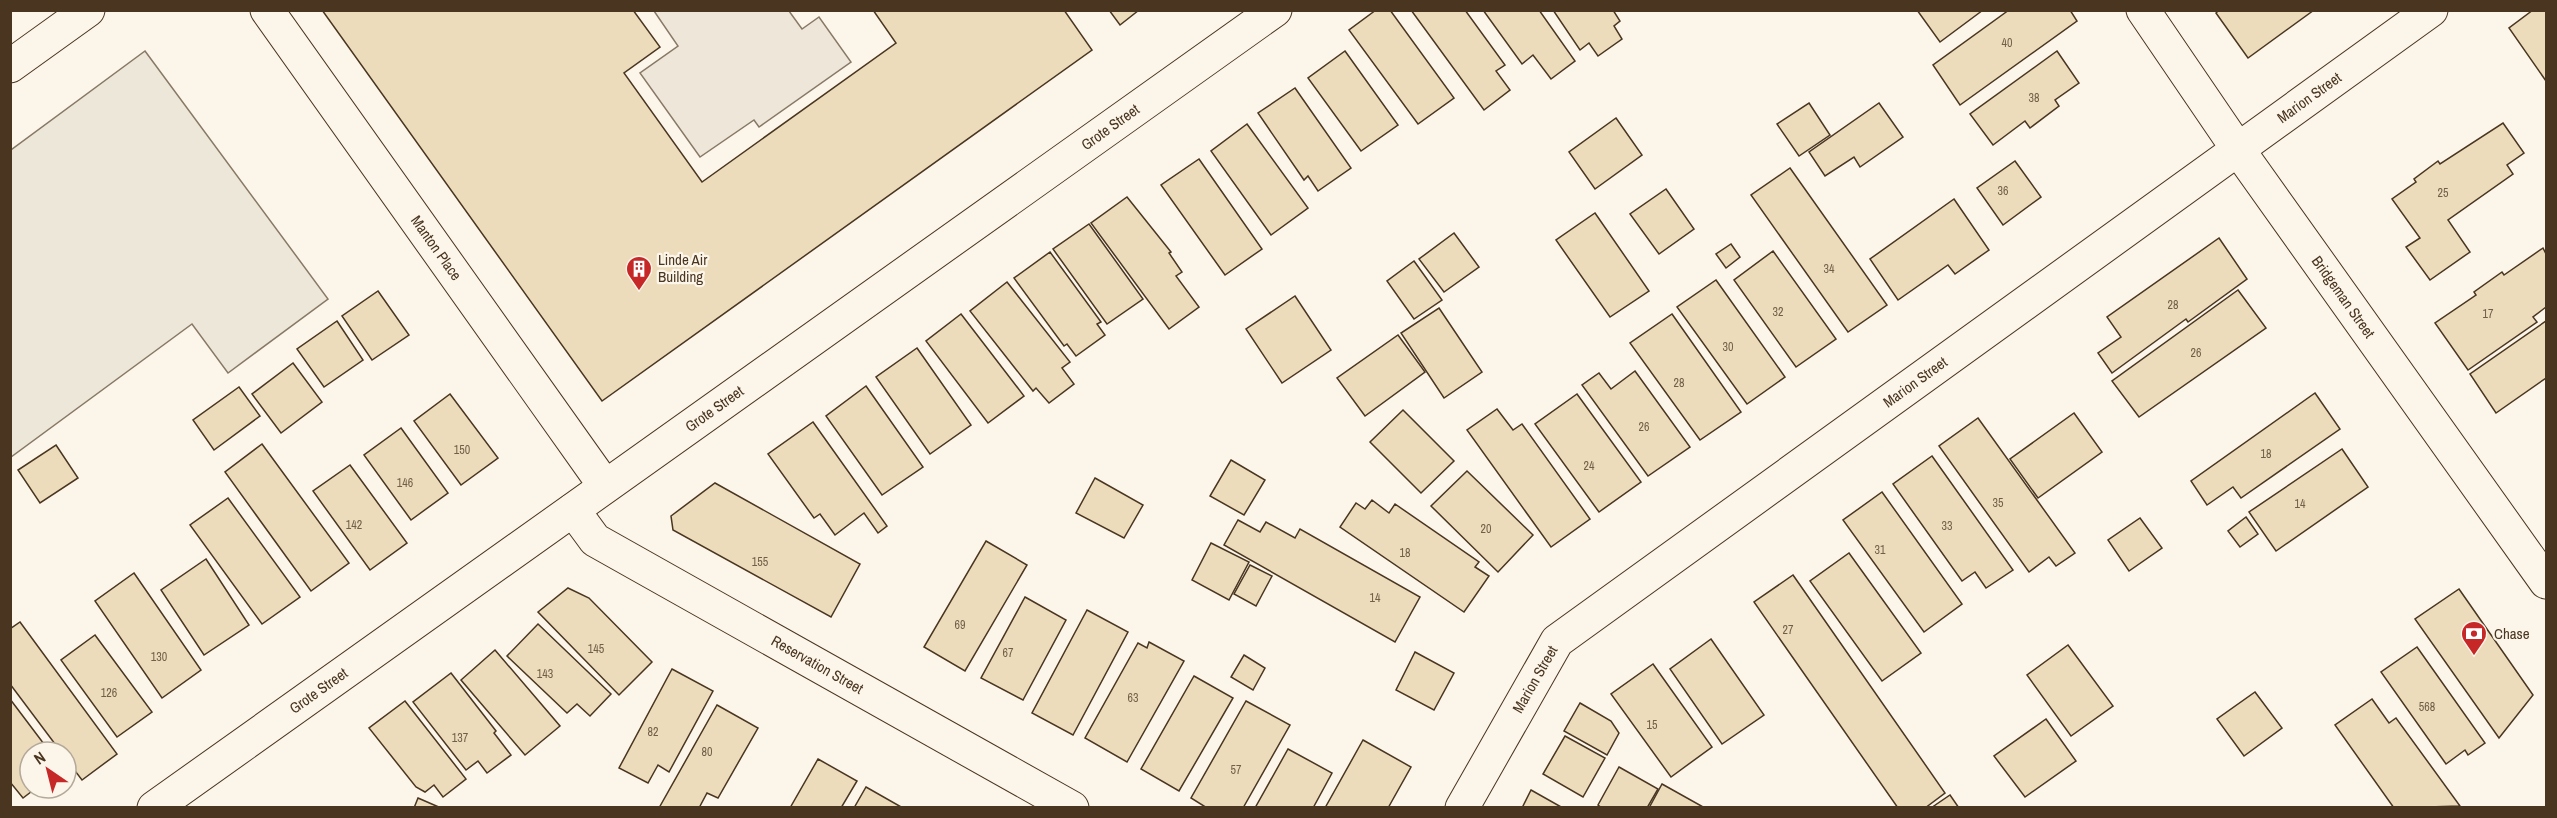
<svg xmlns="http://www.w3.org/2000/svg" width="2557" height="818" font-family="'Archivo Narrow',sans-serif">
<rect width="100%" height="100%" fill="#fbf6e9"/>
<polygon fill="#ede6d9" stroke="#887966" stroke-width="1.5" points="654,11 789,11 802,29 819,17 851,62 759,127 754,120 700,157 640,73 678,46"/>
<polygon fill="#ede7d9" stroke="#887966" stroke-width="1.5" points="145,51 328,299 228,373 192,324 11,457 11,150"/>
<g fill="#ecdcbc" stroke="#4a3520" stroke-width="1.5">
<polygon points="322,10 633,10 660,47 624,73 702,182 896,43 873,10 1064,10 1092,50 602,401"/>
<polygon points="1109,10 1139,10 1120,25"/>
<polygon points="1376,10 1390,10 1454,98 1418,124 1349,30"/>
<polygon points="1411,10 1465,10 1505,65 1496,71 1510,90 1484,110"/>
<polygon points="1483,10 1539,10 1575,61 1551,79 1533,55 1522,64"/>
<polygon points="1553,10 1613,10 1620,21 1614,26 1622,39 1598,56 1589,43 1580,50"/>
<polygon points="1917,10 1983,10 1940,42"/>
<polygon points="2009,10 2070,10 2077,21 1960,105 1933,65"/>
<polygon points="2219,10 2314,10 2248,58 2216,13"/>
<polygon points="2533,10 2546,10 2546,81 2509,28"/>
<polygon points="1345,51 1398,125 1361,151 1308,78"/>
<polygon points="2057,51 2079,83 2055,100 2059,106 2030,128 2025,121 1993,145 1970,114"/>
<polygon points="1295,88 1351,168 1318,191 1308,176 1304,180 1258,113"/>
<polygon points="1809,103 1830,135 1799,156 1777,124"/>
<polygon points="1879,103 1903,137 1860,167 1854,157 1825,176 1809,152"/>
<polygon points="1616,118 1642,155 1595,189 1569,152"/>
<polygon points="2503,123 2524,153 2507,165 2513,174 2448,220 2470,252 2430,280 2406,247 2420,238 2392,199 2416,182 2414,179 2438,161 2440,164"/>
<polygon points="1247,124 1308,208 1271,235 1211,151"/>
<polygon points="1199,159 1262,249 1225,275 1161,185"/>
<polygon points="2015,161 2041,197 2003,225 1977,188"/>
<polygon points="1790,168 1887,305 1848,332 1751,195"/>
<polygon points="1666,189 1694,229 1659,254 1630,214"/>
<polygon points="1127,197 1171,252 1169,253 1182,272 1176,276 1199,307 1169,329 1091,223"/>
<polygon points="1954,199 1989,250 1955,274 1948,265 1898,300 1870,259"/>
<polygon points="1595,213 1649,291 1610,317 1556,240"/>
<polygon points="1089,224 1143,299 1107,324 1053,249"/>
<polygon points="1454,233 1479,267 1444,292 1419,259"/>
<polygon points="2219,238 2247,279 2188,322 2186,319 2112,373 2098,353 2121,337 2107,317"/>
<polygon points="1731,244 1740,257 1726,268 1716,254"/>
<polygon points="2543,248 2546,254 2546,307 2533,317 2537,322 2468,370 2435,323 2476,295 2474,292 2502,272 2504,275"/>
<polygon points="1773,251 1836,339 1796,367 1734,280"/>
<polygon points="1050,252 1101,322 1097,324 1105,335 1076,356 1067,344 1064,346 1014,278"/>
<polygon points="1414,261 1442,300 1414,319 1387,281"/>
<polygon points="1716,280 1785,377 1747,404 1677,307"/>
<polygon points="1007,282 1070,362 1062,368 1074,384 1049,403 1036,388 1033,391 970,311"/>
<polygon points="2238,290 2266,328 2139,417 2112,381"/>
<polygon points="378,291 409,335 372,360 342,316"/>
<polygon points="1295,296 1331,350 1282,383 1246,329"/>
<polygon points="1439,308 1482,372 1444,398 1401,333"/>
<polygon points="961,314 1024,396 988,423 926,341"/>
<polygon points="1672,314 1741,412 1700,440 1630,343"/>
<polygon points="337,321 363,360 324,387 297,349"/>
<polygon points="2546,321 2546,378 2496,413 2470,374"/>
<polygon points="1398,335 1425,372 1365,416 1337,378"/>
<polygon points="917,348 971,425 930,454 876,377"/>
<polygon points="293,363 322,402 281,433 252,394"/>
<polygon points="1635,371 1690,447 1648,476 1582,385 1599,373 1611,389"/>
<polygon points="866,386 923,467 882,495 826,416"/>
<polygon points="239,387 260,416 214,450 193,420"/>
<polygon points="2315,393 2340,429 2241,498 2233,487 2207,505 2191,481"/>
<polygon points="450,394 498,458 461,485 414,421"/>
<polygon points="1577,394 1641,482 1599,512 1535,424"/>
<polygon points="1497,409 1513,430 1522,424 1590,519 1551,547 1467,430"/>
<polygon points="1403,410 1454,461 1421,493 1370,442"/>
<polygon points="2074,413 2102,452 2038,498 2010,459"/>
<polygon points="1978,418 2075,553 2056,566 2049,557 2029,572 1939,446"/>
<polygon points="813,422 887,526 878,533 864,513 835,535 820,514 814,518 768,454"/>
<polygon points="401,428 448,493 411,520 364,455"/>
<polygon points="262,444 349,563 311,591 225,472"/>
<polygon points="56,445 78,478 40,503 18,470"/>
<polygon points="2342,449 2368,487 2276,551 2249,512"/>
<polygon points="1932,456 2013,570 1986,588 1975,572 1962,581 1893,484"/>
<polygon points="1231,460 1265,480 1244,515 1210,496"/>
<polygon points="350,465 407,543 370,570 313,491"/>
<polygon points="1467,471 1533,535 1498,572 1431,506"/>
<polygon points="1095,478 1143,505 1124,538 1076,513"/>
<polygon points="715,483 860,564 831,617 673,530 671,516"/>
<polygon points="1882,492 1962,604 1924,632 1843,520"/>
<polygon points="228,498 300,597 262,624 190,525"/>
<polygon points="1372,500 1389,513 1395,504 1479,562 1475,567 1489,576 1464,612 1340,527 1356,503 1365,509"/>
<polygon points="2246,517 2258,534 2240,547 2228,531"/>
<polygon points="2140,518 2162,548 2129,571 2108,540"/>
<polygon points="1238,520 1260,532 1266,522 1295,538 1300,529 1420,597 1395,642 1224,545"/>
<polygon points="986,541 1027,565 965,671 924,647"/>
<polygon points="1211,543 1249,562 1229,600 1192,580"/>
<polygon points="1849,553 1921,653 1882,681 1810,581"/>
<polygon points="206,559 249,625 204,655 161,590"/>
<polygon points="1250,565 1272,576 1256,606 1234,594"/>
<polygon points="134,573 201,670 162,698 95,601"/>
<polygon points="1793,575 1945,793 1925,808 1898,808 1754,602"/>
<polygon points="568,588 589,598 652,662 619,695 538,612"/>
<polygon points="2459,589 2533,695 2499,738 2415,619"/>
<polygon points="1025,597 1066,620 1023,700 981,678"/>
<polygon points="1087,610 1128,632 1073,735 1032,713"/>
<polygon points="20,622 117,754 82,780 66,759 66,752 61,752 10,684 10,629"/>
<polygon points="538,624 611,694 590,716 577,704 567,713 507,656"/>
<polygon points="95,635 152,712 117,737 61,660"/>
<polygon points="1711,639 1764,715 1722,744 1670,669"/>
<polygon points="1149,642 1184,661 1127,762 1085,738 1138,643 1147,648"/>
<polygon points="2068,645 2113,706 2071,736 2027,675"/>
<polygon points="2417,647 2485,743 2468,755 2465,750 2446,764 2381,672"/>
<polygon points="495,650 560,726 525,755 461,680"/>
<polygon points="1415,652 1454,673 1434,710 1396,690"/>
<polygon points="1244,655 1265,668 1253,690 1231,677"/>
<polygon points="1653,664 1712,747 1671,777 1611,694"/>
<polygon points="672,669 713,691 669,772 658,765 648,783 619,768"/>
<polygon points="451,673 496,731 494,733 511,755 487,773 478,761 466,770 413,702"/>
<polygon points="1194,676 1233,698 1179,791 1141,769"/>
<polygon points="2255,692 2282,728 2244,756 2217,719"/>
<polygon points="10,699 50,752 30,752 30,788 36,788 23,798 10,782"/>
<polygon points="2372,699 2389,723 2396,718 2460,806 2394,808 2335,725"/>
<polygon points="405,701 466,779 443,797 434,785 425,792 416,787 369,728"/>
<polygon points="1246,701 1290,725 1243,808 1207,808 1191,798"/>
<polygon points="1580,703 1611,721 1619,733 1607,755 1564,731"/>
<polygon points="717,705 758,728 718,798 707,793 699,808 659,808"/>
<polygon points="2046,719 2076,761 2025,797 1994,756"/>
<polygon points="1565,736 1605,758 1583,797 1543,774"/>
<polygon points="1363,740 1411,767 1388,808 1325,808"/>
<polygon points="1288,749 1332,773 1313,808 1255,808"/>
<polygon points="818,759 857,781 841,808 790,808"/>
<polygon points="1619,767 1658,789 1647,808 1602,808 1598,805"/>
<polygon points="1662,784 1705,808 1649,808"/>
<polygon points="866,787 903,808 854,808"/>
<polygon points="1531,790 1563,808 1522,808"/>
<polygon points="1950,795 1959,808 1931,808"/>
<polygon points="418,798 441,808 414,808"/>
</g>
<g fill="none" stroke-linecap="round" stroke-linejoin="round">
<defs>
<g id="minor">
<path id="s1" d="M267,10L605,486"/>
<path id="s2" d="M2143,10L2237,148L2546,582"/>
<polyline points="10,66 88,10"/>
<path id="s3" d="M573,510L595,540L1072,808"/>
<path id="s4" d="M154,808L1275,10"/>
<path id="s5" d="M1462,808L1557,641L2431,10"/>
</g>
</defs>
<use href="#minor" stroke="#4a3520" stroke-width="35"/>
<use href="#minor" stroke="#fbf6e9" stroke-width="33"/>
</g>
<defs>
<symbol id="building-pin" viewBox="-11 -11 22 30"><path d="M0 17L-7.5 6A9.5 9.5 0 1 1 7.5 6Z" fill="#c62828" stroke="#fbf6e9"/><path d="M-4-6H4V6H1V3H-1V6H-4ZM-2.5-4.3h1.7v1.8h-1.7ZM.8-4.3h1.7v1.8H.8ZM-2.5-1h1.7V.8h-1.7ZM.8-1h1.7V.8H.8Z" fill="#fff"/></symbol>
<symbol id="bank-pin" viewBox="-11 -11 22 30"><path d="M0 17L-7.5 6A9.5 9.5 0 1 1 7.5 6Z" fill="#c62828" stroke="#fbf6e9"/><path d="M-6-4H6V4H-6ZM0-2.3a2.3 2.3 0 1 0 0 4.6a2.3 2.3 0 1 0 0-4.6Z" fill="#fff"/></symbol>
</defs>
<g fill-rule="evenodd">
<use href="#building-pin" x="624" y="254" width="30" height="40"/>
<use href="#bank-pin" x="2459" y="619" width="30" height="40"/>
</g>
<g text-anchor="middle" stroke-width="4.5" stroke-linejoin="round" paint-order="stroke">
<g font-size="12" fill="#725f47">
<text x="2007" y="47">40</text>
<text x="2034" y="102">38</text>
<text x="2003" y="195">36</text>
<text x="2443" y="197">25</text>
<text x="1829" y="273">34</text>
<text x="2173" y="309">28</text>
<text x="1778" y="316">32</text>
<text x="2488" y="318">17</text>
<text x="1728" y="351">30</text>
<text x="2196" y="357">26</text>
<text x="1679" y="387">28</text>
<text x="1644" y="431">26</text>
<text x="462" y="454">150</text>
<text x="2266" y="458">18</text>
<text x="1589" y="470">24</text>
<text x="405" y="487">146</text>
<text x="1998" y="507">35</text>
<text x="2300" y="508">14</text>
<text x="354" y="529">142</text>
<text x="1947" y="530">33</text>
<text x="1486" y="533">20</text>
<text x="1880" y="554">31</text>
<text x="1405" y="557">18</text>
<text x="760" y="566">155</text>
<text x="1375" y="602">14</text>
<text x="960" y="629">69</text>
<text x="1788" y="634">27</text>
<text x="596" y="653">145</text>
<text x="1008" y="657">67</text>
<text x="159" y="661">130</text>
<text x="545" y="678">143</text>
<text x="109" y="697">126</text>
<text x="1133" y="702">63</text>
<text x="2427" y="711">568</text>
<text x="1652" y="729">15</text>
<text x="653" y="736">82</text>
<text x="460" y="742">137</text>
<text x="707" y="756">80</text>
<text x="1236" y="774">57</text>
</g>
<g font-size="15" fill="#4a3520" stroke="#fbf6e9">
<text dy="5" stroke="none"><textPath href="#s5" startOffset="1120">Marion Street</textPath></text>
<text dy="5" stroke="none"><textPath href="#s4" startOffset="1174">Grote Street</textPath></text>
<text dy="5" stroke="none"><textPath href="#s1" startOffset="292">Manton Place</textPath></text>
<text dy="5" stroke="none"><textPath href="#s2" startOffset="350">Bridgeman Street</textPath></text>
<text dy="5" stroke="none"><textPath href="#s5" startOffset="634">Marion Street</textPath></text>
<text dy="5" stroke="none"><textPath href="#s4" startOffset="688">Grote Street</textPath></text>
<text dy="5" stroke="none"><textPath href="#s3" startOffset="292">Reservation Street</textPath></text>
<text dy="5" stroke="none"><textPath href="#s5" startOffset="148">Marion Street</textPath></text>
<text dy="5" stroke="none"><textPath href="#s4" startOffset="202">Grote Street</textPath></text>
</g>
<g font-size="15" fill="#4a3520" stroke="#fbf6e9" text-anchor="start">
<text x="658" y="265">Linde Air<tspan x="658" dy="17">Building</tspan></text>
<text x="2494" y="639">Chase</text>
</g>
</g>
<rect width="2557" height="818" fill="none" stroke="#4a3520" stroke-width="24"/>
<g transform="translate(48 770) rotate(325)"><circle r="28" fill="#fbf6e9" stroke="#b4a999" stroke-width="1.5"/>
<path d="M0-4.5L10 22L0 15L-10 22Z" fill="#c62828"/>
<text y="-9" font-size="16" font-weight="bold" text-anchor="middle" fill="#4a3520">N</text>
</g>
</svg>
